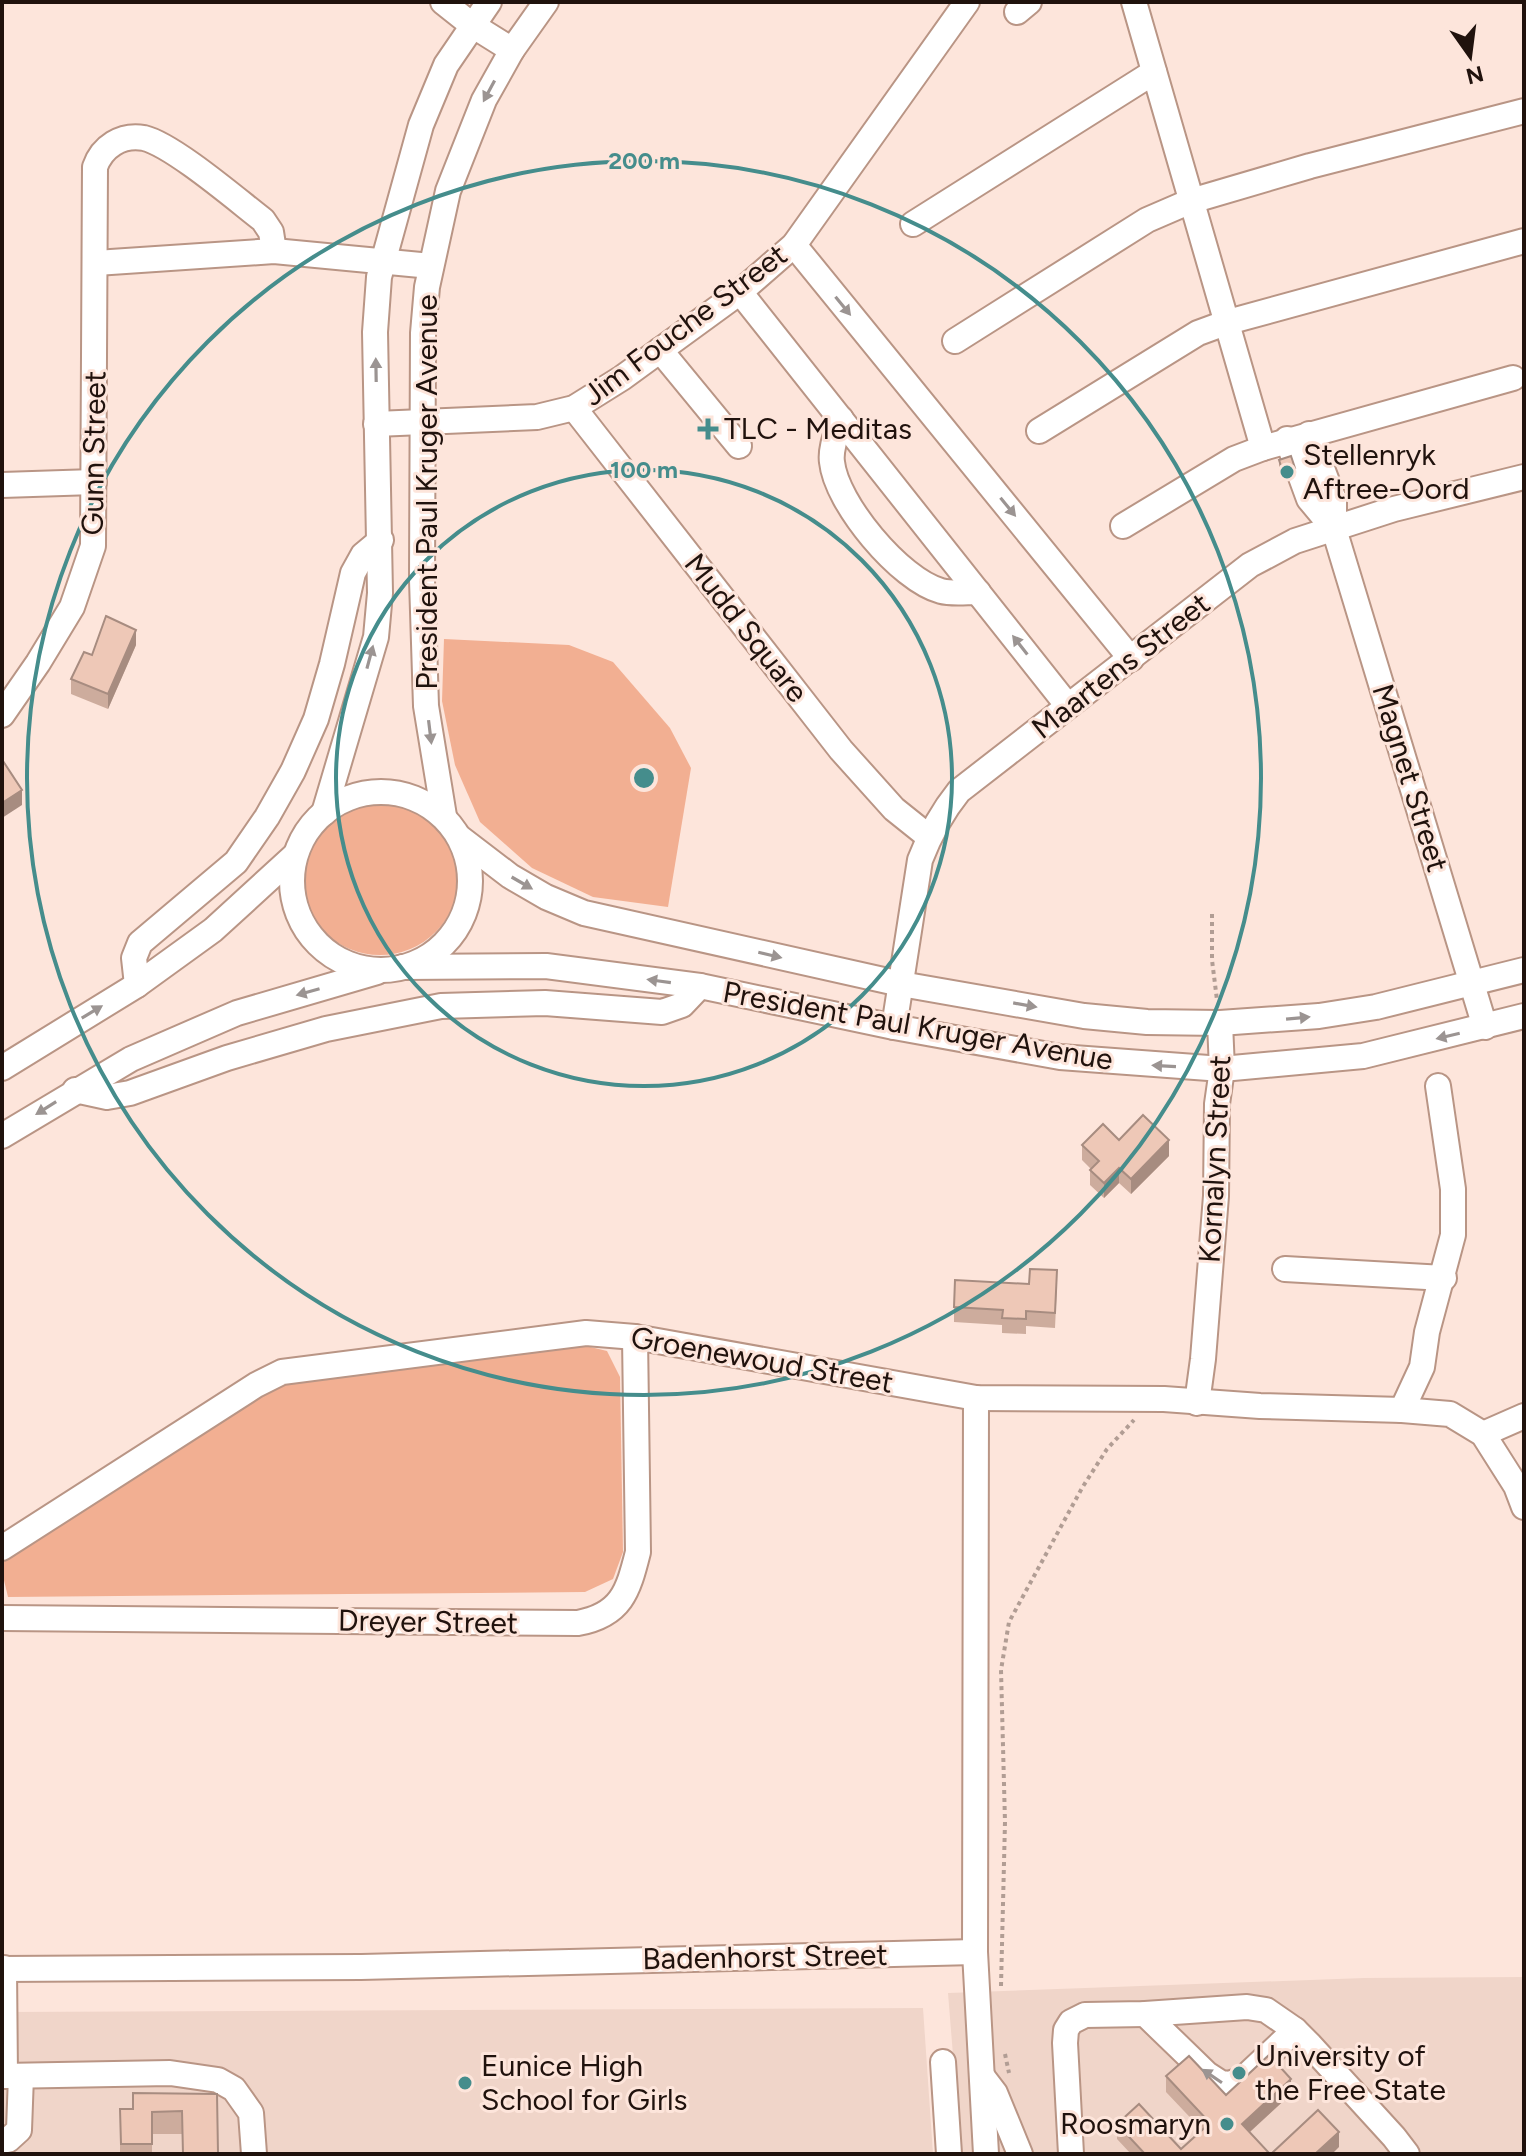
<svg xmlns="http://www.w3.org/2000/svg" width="1526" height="2156" font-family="Figtree,sans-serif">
<rect width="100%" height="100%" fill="#fde5db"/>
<g fill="#f0d5c9">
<polygon points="1524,1977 1524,2154 961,2154 948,1993 1364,1978"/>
<polygon points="923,2008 933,2154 2,2154 2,2012"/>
</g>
<g fill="#f2af92">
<polygon points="444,639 569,645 613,662 670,728 691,768 668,907 593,897 532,868 480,822 455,765 442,701"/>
<circle cx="380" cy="876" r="79"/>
<polygon points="574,1343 607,1351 620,1377 623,1552 613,1579 585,1592 8,1597 2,1572 2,1556 290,1375"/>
</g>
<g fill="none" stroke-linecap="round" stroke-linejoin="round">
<defs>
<g id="minor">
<polyline points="443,2 472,25 512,50"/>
<polyline points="1134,2 1263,448"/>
<polyline points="1017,12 1029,2"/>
<polyline points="913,224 1154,72"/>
<polyline points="794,245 1131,659"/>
<polyline points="96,263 274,251 431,266"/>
<polyline points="740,292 1068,706"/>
<polyline points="955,341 1147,220 1191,201 1310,166 1524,111"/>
<polyline points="660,350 739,446"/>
<polyline points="574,408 841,750 894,809 929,837"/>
<path d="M841,419C837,432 830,449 832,462C836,503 900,580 941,591C952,594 966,592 978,592"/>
<polyline points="376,424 537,417 574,408 622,378 740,292 794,245 967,2"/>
<polyline points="1039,431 1198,333 1228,322 1524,241"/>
<polyline points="1309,434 1334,500 1334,529 1485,1027"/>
<polyline points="1287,439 1309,499 1334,529"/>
<polyline points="2,485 94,482"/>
<polyline points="1123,526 1234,459 1263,448 1513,378"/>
<path d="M2,715L38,663L72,607L93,546L95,167C102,147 121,134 144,138C173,145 237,200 263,220L271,232L274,251"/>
<circle cx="381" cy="881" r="89"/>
<polyline points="324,813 376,637 380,593 375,332 379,277 421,125 446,65 489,2"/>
<polyline points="444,816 426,706 422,580 423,333 427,287 448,191 484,100 512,50 546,2"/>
<polyline points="459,837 510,876 546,897 584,913 901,984 1084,1016 1147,1022 1220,1023 1319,1016 1376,1007 1524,970"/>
<polyline points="403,967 546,966 700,986 894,1027 1060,1057 1222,1069 1363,1056 1524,1016"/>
<polyline points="137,985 134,958 140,943 236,862 267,817 293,771 316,719 332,664 353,573 363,555 381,540"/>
<path d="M894,1027L920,860C930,834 942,812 959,791L1250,565L1295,541L1394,509L1524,477"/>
<polyline points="2,1068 137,985 213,930 295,855"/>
<polyline points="75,1090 107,1097 130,1093 227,1058 326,1029 441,1006 545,1003 662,1012 682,1005 700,986"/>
<polyline points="2,1136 131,1059 237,1013 377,972"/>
<polyline points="1285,1269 1444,1278"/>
<polyline points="976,1398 975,1952 986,2154"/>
<polyline points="1197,1403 1203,1359 1216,1196 1217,1104 1222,1069 1220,1023"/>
<polyline points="1402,1410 1422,1367 1427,1332 1453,1235 1453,1189 1438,1086"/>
<polyline points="1483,1434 1524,1416"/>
<polyline points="2,1548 256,1385 282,1372 586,1333 635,1337 976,1398 1164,1399 1260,1406 1402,1410 1450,1414 1483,1434 1516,1486 1524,1507"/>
<path d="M2,1618L578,1623C621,1615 628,1592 638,1552L635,1337"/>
<polyline points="4,1968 5,2076"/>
<polyline points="2,1969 361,1967 975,1952"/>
<polyline points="1145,2014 1207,2074 1221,2083 1229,2084 1243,2079 1295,2030"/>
<polyline points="943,2062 949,2154"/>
<polyline points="2,2076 170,2073 218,2080 234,2089 251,2113 254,2154"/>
<polyline points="982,2076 995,2093 1020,2154"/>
<polyline points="2,2140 8,2140 19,2130 21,2076"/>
<polyline points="1071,2154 1065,2043 1066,2030 1071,2022 1085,2015 1145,2014 1247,2007 1266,2010 1295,2030 1310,2045 1394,2137 1407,2154"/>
</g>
</defs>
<use href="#minor" stroke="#b99585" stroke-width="28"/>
<g stroke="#b19d94" stroke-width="4" stroke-dasharray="4 4" stroke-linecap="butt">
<polyline points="1212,914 1212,960 1217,1000"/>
<polyline points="1001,1986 1005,1822 1001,1670 1009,1622 1082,1488 1107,1449 1134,1420"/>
<polyline points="1005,2054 1009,2073"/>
</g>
<use href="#minor" stroke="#fff" stroke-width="24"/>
</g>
<g fill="#cdac9d">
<polygon points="1279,460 1295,476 1283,480 1279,467"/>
<polygon points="136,645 108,709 71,694 71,679 92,655"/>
<polygon points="1119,1140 1169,1156 1131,1194 1119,1183 1104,1198 1090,1185 1090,1170 1091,1169 1082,1160 1082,1145"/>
<polygon points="1057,1285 1055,1328 1026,1326 1026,1334 1002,1333 1002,1325 954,1322 954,1307"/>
<polygon points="1166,2076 1226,2095 1291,2094 1250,2132 1270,2154 1131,2154 1117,2139 1117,2124 1181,2149 1202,2130 1166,2092"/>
<polygon points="217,2094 218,2154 183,2154 182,2134 152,2134 152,2154 120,2154 120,2109 133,2109"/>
</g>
<g fill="#a78c80">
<polygon points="1295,468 1295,476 1283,480 1283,472"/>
<polygon points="136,630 136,645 108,709 108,694"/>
<polygon points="22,790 22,805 2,818 2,803"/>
<polygon points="1169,1140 1169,1156 1131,1194 1131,1179"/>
<polygon points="1119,1168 1119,1183 1104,1198 1104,1183"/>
<polygon points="1291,2079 1291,2094 1242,2139 1242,2124"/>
<polygon points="1339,2132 1339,2147 1332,2154 1315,2154"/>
</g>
<g fill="#eec8b7" stroke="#a78c80" stroke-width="2">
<polygon points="1291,456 1295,468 1283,472 1279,460"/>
<polygon points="106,616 136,630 108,694 71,679 84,652 92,655"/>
<polygon points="3,761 22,790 2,803 2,762"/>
<polygon points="1143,1115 1169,1140 1131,1179 1119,1168 1104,1183 1090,1170 1099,1161 1082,1145 1103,1124 1119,1140"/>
<polygon points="1030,1269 1057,1270 1055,1313 1026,1311 1026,1319 1002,1318 1003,1310 954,1307 955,1280 1029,1284"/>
<polygon points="1269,2055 1291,2079 1242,2124 1270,2154 1145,2154 1117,2124 1139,2104 1181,2149 1210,2123 1166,2076 1189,2056 1226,2095"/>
<polygon points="133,2093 217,2094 218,2153 183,2154 182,2111 152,2112 152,2144 121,2144 120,2109 133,2109"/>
<polygon points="1318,2110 1339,2132 1315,2154 1271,2154"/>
</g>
<defs><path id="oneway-solid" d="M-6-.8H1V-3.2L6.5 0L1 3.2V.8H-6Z" transform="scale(2)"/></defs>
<g fill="#9b9492">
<use href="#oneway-solid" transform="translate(489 91) rotate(118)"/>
<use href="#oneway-solid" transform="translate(843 306) rotate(51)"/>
<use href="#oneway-solid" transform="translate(376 370) rotate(-91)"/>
<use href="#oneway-solid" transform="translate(1008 507) rotate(51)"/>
<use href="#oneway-solid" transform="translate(1020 645) rotate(-128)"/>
<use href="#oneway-solid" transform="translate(370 657) rotate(-75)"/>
<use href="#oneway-solid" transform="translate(430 732) rotate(83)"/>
<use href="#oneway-solid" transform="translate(522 883) rotate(30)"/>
<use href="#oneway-solid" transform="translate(770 955) rotate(13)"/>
<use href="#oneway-solid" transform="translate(659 981) rotate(-172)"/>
<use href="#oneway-solid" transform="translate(308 992) rotate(164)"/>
<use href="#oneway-solid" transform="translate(1025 1005) rotate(10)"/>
<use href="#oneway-solid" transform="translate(92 1012) rotate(-31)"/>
<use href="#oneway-solid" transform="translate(1298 1018) rotate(-5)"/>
<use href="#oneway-solid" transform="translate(1448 1036) rotate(167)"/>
<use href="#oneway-solid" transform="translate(1164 1066) rotate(-177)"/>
<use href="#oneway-solid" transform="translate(46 1108) rotate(148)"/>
<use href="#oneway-solid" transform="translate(1212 2076) rotate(-146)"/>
</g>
<g fill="none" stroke="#458d8c" stroke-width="4">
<circle cx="644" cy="778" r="308"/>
<circle cx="644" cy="778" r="617"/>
</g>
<g fill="#458d8c" stroke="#fde5db" stroke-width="3">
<path d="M704 417h8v8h8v8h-8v8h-8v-8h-8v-8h8z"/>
<circle cx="1287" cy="472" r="8"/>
<circle cx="1239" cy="2073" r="8"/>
<circle cx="465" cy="2083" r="8"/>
<circle cx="1227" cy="2124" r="8"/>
</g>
<g text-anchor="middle" stroke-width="6" stroke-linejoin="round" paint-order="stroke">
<g font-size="30" fill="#20120d" stroke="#fde5db">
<text transform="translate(685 325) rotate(-37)" y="10">Jim Fouche Street</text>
<text transform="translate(94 453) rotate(-89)" y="10">Gunn Street</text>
<text transform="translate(427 492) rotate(-90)" y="10">President Paul Kruger Avenue</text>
<text transform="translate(746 628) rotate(52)" y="10">Mudd Square</text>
<text transform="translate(1121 666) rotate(-38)" y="10">Maartens Street</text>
<text transform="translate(1410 778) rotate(73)" y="10">Magnet Street</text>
<text transform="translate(918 1026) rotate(10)" y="10">President Paul Kruger Avenue</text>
<text transform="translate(1215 1159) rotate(-87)" y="10">Kornalyn Street</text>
<text transform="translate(762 1360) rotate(10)" y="10">Groenewoud Street</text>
<text transform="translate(428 1622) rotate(1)" y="10">Dreyer Street</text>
<text transform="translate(765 1957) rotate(-1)" y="10">Badenhorst Street</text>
</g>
<g font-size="30" fill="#20120d" stroke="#fde5db" text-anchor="start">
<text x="724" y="439">TLC - Meditas</text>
<text x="1303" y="465">Stellenryk<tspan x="1303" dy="34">Aftree-Oord</tspan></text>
<text x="1255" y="2066">University of<tspan x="1255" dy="34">the Free State</tspan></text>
<text x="481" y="2076">Eunice High<tspan x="481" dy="34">School for Girls</tspan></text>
<text x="1211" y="2134" text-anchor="end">Roosmaryn</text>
</g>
</g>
<circle cx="644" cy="778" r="12" fill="#458d8c" stroke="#fde5db" stroke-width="4"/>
<g font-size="24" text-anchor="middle" font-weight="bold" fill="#458d8c" stroke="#fde5db" stroke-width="6" stroke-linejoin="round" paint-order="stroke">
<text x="644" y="169">200 m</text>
<text x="644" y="478">100 m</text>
</g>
<rect width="1526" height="2156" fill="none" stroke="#20120d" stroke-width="8"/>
<g transform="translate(1470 56) rotate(166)" stroke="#fde5db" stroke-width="6" paint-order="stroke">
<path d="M0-6L14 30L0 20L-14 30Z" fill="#20120d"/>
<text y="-12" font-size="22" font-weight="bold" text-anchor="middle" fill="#20120d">N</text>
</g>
</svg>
